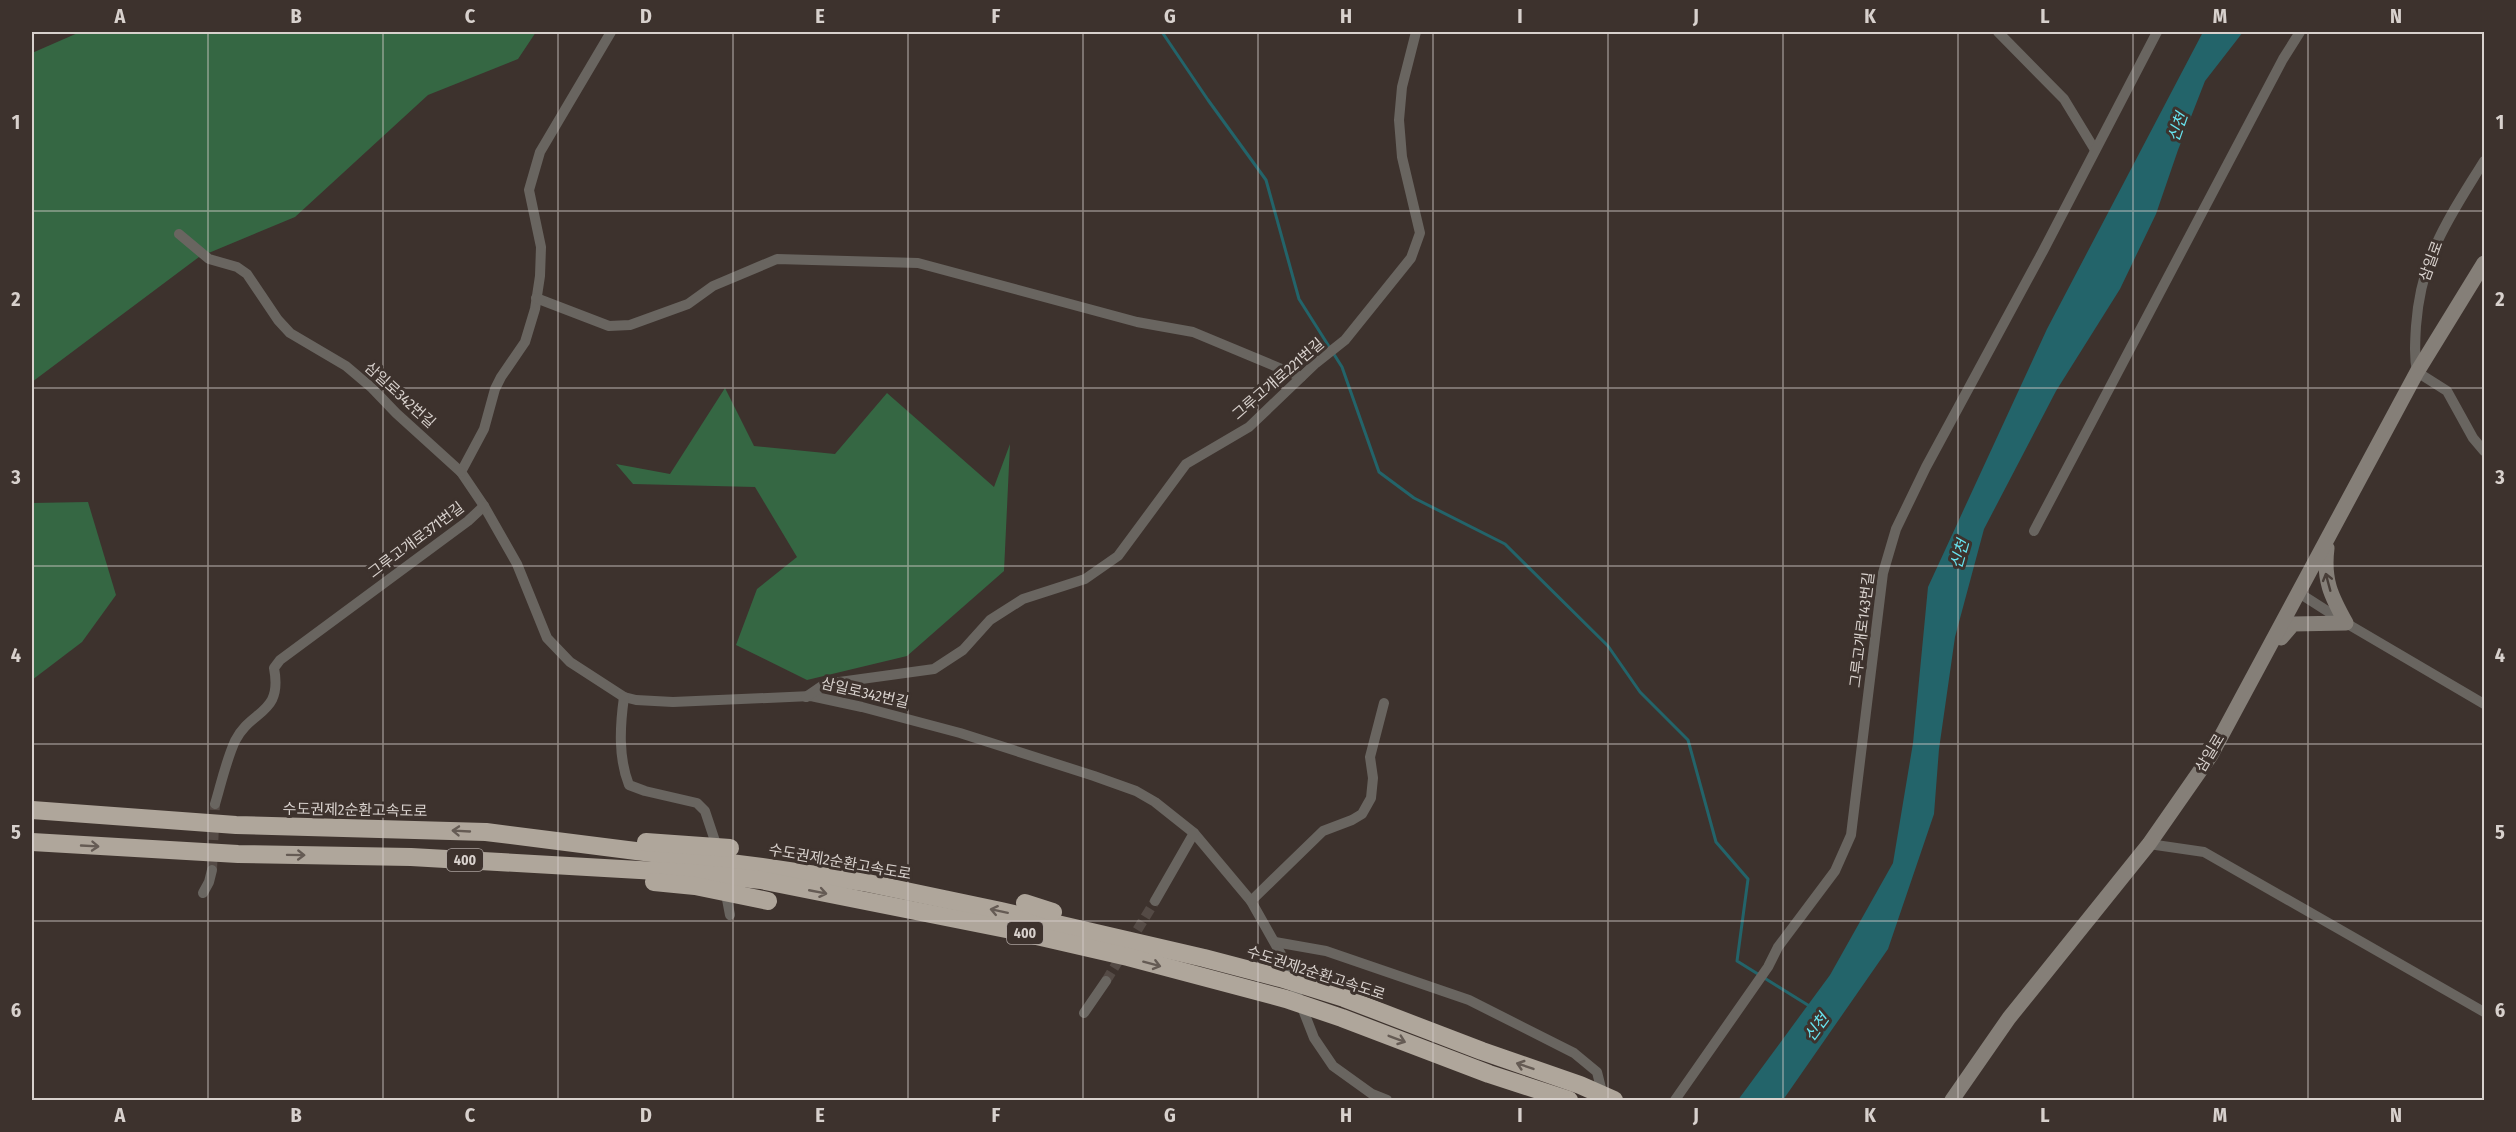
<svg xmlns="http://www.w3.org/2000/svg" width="2516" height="1132" font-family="'Fira Sans Condensed','Noto Sans KR',sans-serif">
<rect width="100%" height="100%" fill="#3d322d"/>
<g fill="#356743">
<polygon points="80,32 536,32 518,59 428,95 295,217 199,257 32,382 32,53"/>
<polygon points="725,388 754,446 835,454 887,393 994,487 1010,444 1004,571 907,656 807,680 736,645 757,589 797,557 755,487 633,484 616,464 670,474"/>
<polygon points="88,502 116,595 82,642 32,680 32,503"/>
</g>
<polygon fill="#23646a" points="2203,32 2243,32 2205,81 2178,150 2156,214 2120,289 2056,391 1984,529 1955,637 1939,749 1934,814 1888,949 1783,1100 1738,1100 1830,975 1893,863 1913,743 1928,587 2047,329"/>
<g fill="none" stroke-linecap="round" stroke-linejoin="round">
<polyline stroke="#23646a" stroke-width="3" points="1162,32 1208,100 1266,180 1299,299 1342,367 1379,472 1414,498 1505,544 1608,646 1640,692 1688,740 1716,842 1748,879 1737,961 1811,1007"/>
<g stroke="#544a45" stroke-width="10" stroke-dasharray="10 5" stroke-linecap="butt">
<polyline points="212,870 215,804"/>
<polyline points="1106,981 1155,901"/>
</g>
<g stroke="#696560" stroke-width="10">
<polyline points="611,32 540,152 529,190 541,247 540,276 535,309 525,342 501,377 495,389 484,429 461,472 484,506 517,564 547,638 570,662 624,697 636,700 673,702 811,696 862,707 960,733 1094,776 1136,791 1155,802 1194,833 1251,901 1282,956 1314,1038 1333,1066 1372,1094 1387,1100"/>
<polyline points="1998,32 2064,99 2095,150"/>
<path d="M2484,161C2449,218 2421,256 2416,326C2415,342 2414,356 2417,372L2447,391L2473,438L2484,451"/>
<polyline points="179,234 209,259 237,267 247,274 278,320 290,333 346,366 372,388 396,413 461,472"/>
<polyline points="536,298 609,326 630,325 688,304 713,286 777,259 918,263 1137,322 1193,332 1301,377"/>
<polyline points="2034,531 2283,59 2300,32"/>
<polyline points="2299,593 2346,623 2484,704"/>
<path d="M624,697C620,726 618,757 629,785L645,791L697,803L705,811L718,850"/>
<polyline points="806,697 825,684 934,669 963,650 990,620 1023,599 1085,579 1118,556 1186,464 1249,427 1316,363 1345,340 1411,258 1420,233 1402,157 1399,120 1402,87 1416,32"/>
<path d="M215,804C221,784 226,761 235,741C251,709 283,715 274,668L280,660L468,521L484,506"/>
<polyline points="2149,844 2204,852 2484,1012"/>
<polyline points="725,889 730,915"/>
<polyline points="203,893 209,882 212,870"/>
<polyline points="1155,901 1194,833"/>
<polyline points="1251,901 1323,831 1352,820 1362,814 1371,798 1373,778 1370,757 1384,703"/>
<polyline points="1275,942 1326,951 1469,1000 1574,1053 1597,1072 1601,1088"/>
<polyline points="1084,1013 1106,981"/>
<polyline points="1675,1100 1768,967 1778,947 1835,871 1851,835 1883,573 1896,529 1926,467 2043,251 2157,32"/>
</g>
<g stroke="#857f78" stroke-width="15">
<path d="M2281,638L2293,624L2346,623C2331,596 2323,580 2327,548"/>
<polyline points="1952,1100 2009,1018 2149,844 2211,755 2417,372 2484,263"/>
</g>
<g stroke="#afa69b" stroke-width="18">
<polyline points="32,810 236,825 486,832 762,867 863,882 1001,911 1204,958 1280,978 1344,998 1482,1051 1580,1085 1614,1100"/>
<polyline points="32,842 238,854 411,857 692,873 761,880 1011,930 1128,957 1286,999 1342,1018 1489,1074 1569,1100"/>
<polyline points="646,842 730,848"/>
<polyline points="654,882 695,886 768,901"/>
<polyline points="1025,903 1053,912"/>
</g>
</g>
<defs><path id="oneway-shaft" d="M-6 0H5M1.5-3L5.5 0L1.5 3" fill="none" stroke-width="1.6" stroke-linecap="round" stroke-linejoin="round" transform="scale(1.5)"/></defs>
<use stroke="#483e38" href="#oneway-shaft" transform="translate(2328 582) rotate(-105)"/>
<g stroke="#655b54">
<use href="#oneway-shaft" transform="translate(461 831) rotate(-177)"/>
<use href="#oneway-shaft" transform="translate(90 846) rotate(3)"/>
<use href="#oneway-shaft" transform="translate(296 855) rotate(1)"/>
<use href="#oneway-shaft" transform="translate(818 892) rotate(11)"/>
<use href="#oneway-shaft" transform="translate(999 911) rotate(-168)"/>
<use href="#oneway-shaft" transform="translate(1152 964) rotate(15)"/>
<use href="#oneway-shaft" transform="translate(1397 1039) rotate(21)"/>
<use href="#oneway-shaft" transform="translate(1525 1066) rotate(-161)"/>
</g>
<path fill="none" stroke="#d8d1cd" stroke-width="1.5" stroke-opacity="0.55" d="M208,32V1100M383,32V1100M558,32V1100M733,32V1100M908,32V1100M1083,32V1100M1258,32V1100M1433,32V1100M1608,32V1100M1783,32V1100M1958,32V1100M2133,32V1100M2308,32V1100M32,211H2484M32,388H2484M32,566H2484M32,744H2484M32,921H2484"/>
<g text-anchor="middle" stroke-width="6" stroke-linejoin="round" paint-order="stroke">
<g fill="#3d322d" stroke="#aaa19d" stroke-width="1.5">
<rect x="447" y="849" width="36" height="22" rx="4.5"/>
<rect x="1007" y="922" width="36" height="22" rx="4.5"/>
</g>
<g font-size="14" font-weight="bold" fill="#d8d1cd">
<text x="465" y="865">400</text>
<text x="1025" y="938">400</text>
</g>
<g font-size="15" fill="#d8d1cd" stroke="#3d322d">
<text transform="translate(2431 261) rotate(-70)" y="5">삼일로</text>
<text transform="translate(1278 379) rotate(-41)" y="5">그루고개로221번길</text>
<text transform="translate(400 395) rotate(42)" y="5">삼일로342번길</text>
<text transform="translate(416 540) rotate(-37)" y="5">그루고개로371번길</text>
<text transform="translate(1862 630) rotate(-83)" y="5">그루고개로143번길</text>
<text transform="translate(865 693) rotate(13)" y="5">삼일로342번길</text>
<text transform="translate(2210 753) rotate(-59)" y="5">삼일로</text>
<text transform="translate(355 810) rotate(1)" y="5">수도권제2순환고속도로</text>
<text transform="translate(840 862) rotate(10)" y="5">수도권제2순환고속도로</text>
<text transform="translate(1316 973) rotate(18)" y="5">수도권제2순환고속도로</text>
</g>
<g font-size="16" font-style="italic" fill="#68e4f0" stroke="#3d322d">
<text transform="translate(2177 127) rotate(-71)" y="6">신천</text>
<text transform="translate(1959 554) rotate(-74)" y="6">신천</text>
<text transform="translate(1816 1027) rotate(-54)" y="6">신천</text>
</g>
</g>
<rect width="2516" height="1132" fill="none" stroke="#3d322d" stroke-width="66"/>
<rect x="33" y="33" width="2450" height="1066" fill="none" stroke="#d8d1cd" stroke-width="2"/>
<g font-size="20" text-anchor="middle" font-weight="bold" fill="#d8d1cd">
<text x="120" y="23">A</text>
<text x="296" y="23">B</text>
<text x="470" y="23">C</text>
<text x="646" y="23">D</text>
<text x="820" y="23">E</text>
<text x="996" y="23">F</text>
<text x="1170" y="23">G</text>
<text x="1346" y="23">H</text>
<text x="1520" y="23">I</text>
<text x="1696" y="23">J</text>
<text x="1870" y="23">K</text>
<text x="2045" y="23">L</text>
<text x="2220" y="23">M</text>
<text x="2396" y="23">N</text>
<text x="16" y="129">1</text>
<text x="2500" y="129">1</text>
<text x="16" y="306">2</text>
<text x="2500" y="306">2</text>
<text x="16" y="484">3</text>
<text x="2500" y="484">3</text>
<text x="16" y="662">4</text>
<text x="2500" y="662">4</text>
<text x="16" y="839">5</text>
<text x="2500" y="839">5</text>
<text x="16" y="1017">6</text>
<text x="2500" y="1017">6</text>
<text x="120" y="1122">A</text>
<text x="296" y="1122">B</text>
<text x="470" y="1122">C</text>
<text x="646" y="1122">D</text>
<text x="820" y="1122">E</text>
<text x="996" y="1122">F</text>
<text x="1170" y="1122">G</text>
<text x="1346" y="1122">H</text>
<text x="1520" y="1122">I</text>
<text x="1696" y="1122">J</text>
<text x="1870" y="1122">K</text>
<text x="2045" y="1122">L</text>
<text x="2220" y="1122">M</text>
<text x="2396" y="1122">N</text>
</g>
</svg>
